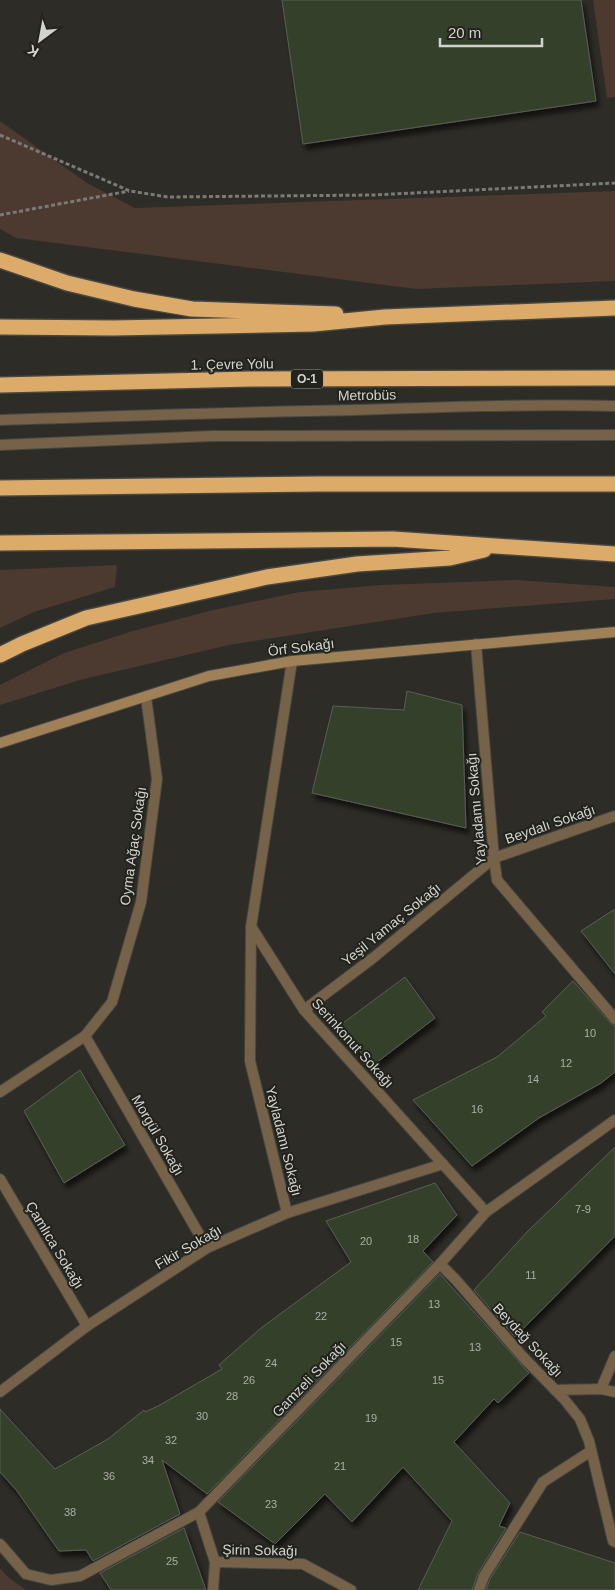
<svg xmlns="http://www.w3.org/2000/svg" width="615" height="1590" font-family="Helvetica,sans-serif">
<defs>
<filter id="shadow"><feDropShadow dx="3" dy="5.5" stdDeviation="2.5" flood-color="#0009"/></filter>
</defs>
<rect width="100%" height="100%" fill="#2d2c27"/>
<g fill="#4c3930">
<polygon points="593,0 615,0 615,97 607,98"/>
<polygon points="0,121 87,183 135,208 615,191 615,281 416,289 16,238 0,229"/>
<polygon points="117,565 115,587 34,612 0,628 0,570"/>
<polygon points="517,580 615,587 615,599 434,613 229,645 80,680 0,705 0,685 64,653 133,631 213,610 300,592 380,585"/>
<polygon points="0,1568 8,1577 26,1590 0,1590"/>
</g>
<g fill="#36412a" stroke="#5a5d57" filter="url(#shadow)">
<polygon points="282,0 581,0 596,101 303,144"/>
<polygon points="407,691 462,705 466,828 312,793 333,706 404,710"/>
<polygon points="615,909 615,974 581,931"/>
<polygon points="405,977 435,1018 372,1066 339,1026"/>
<polygon points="573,981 610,1023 615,1026 615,1072 601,1083 539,1118 472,1166 413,1100 497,1057 546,1016 542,1012"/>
<polygon points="80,1070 125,1145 64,1183 24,1111"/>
<polygon points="615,1147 615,1236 515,1337 474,1290 527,1232"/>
<polygon points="435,1183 457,1215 423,1251 433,1262 207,1494 162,1460 180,1514 93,1561 86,1550 59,1551 17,1491 0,1472 0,1409 55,1469 108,1439 144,1410 145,1412 160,1405 222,1369 219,1365 261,1328 351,1262 326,1221"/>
<polygon points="440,1274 529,1373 498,1403 494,1399 454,1442 510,1503 499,1526 506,1528 478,1573 472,1590 418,1590 452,1521 403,1467 352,1522 325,1494 275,1544 218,1502"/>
<polygon points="184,1528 206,1590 111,1590 100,1573"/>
<polygon points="520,1532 615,1563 615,1590 486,1590 490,1579"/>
</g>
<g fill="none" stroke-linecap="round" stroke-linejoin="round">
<defs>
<g id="lane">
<path d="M0,420C118,416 236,412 355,410C441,407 528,404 615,406"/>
<polyline points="0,445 212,436 615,435"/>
</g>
<g id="street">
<polyline points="476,644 494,858 497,880 615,1019"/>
<polyline points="252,928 304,1010 486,1212"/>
<polyline points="304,1010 373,958 494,858 615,816"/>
<polyline points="85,1036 207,1248"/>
<polyline points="0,1092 85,1036 112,1002 141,902 157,779 146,697"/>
<polyline points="0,1179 87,1326"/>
<polyline points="287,1213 250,1061 251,927 292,661"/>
<polyline points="440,1264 456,1280 523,1357 564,1399 580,1419 589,1441 613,1541 615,1542"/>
<polyline points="601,1389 615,1356"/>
<polyline points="555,1390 601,1389 615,1392"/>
<polyline points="0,1392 87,1326 207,1248 287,1213 443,1164"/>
<polyline points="199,1512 215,1562 213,1590"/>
<polyline points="0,1544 26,1574 51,1580 80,1576 199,1512 440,1264 486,1212 615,1120"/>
<polyline points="215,1562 303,1564 351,1590"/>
<polyline points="479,1590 484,1576 543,1482 591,1451"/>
</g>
<polyline id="secondary" points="0,743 209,676 292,661 615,632"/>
<g id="highway">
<polyline points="0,260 67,283 134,299 192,309 336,314"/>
<polyline points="0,327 113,328 313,324 385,317 615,308"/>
<polyline points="0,385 251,379 615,378"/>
<polyline points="0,488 317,484 615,484"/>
<polyline points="0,543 393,539 615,554"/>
<polyline points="0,655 22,644 86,618 267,577 357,564 450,558 484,550"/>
</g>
</defs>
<use href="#lane" stroke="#474742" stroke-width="12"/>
<use href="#street" stroke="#474742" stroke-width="12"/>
<use href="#secondary" stroke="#474742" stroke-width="12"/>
<use href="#highway" stroke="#474742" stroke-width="18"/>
<g stroke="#7b7a76" stroke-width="3" stroke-dasharray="4 2.5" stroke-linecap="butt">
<polyline points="0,135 130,191 168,197 373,195 615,183"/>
<polyline points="0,215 129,191"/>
</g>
<use href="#lane" stroke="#766249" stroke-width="10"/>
<use href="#street" stroke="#766249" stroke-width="10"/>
<use href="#secondary" stroke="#9f8057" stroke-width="10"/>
<use href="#highway" stroke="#dcab6a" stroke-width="15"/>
</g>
<g text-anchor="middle" stroke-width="4" stroke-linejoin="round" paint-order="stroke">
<g font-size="11" fill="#abaea5">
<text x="590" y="1037">10</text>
<text x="566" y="1067">12</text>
<text x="533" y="1083">14</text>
<text x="477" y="1113">16</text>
<text x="583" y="1213">7-9</text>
<text x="413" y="1243">18</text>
<text x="366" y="1245">20</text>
<text x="531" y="1279">11</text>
<text x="434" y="1308">13</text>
<text x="321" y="1320">22</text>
<text x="396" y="1346">15</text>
<text x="475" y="1351">13</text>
<text x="271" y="1367">24</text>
<text x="249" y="1384">26</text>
<text x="438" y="1384">15</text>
<text x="232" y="1400">28</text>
<text x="202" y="1420">30</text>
<text x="371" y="1422">19</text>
<text x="171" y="1444">32</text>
<text x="148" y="1464">34</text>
<text x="340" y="1470">21</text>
<text x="109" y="1480">36</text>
<text x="271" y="1508">23</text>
<text x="70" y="1516">38</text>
<text x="172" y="1565">25</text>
</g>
<rect fill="#23231d" stroke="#9e9e99" stroke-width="1" x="291" y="369.5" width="32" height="19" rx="4"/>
<g font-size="12" font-weight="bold" fill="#d2d2ce">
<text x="307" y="383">O-1</text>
</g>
<g font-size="14" fill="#d2d2ce" stroke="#23231d">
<text transform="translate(232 364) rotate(-1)" y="5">1. Çevre Yolu</text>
<text transform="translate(367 395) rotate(-1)" y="5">Metrobüs</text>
<text transform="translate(301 647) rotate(-7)" y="5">Örf Sokağı</text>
<text transform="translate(476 809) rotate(-95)" y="5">Yayladamı Sokağı</text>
<text transform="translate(550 824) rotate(-19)" y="5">Beydalı Sokağı</text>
<text transform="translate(133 846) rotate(-82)" y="5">Oyma Ağaç Sokağı</text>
<text transform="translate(391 924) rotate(-39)" y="5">Yeşil Yamaç Sokağı</text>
<text transform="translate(353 1043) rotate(48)" y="5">Serinkonut Sokağı</text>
<text transform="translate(158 1135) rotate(60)" y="5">Morgül Sokağı</text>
<text transform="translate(284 1141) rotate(76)" y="5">Yayladamı Sokağı</text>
<text transform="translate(55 1245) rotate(59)" y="5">Çamlıca Sokağı</text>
<text transform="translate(188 1247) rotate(-30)" y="5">Fikir Sokağı</text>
<text transform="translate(528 1340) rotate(47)" y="5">Beydağ Sokağı</text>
<text transform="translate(309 1379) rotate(-46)" y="5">Gamzeli Sokağı</text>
<text transform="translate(260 1550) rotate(1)" y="5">Şirin Sokağı</text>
</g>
</g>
<g transform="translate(40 40) rotate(212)" stroke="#23231d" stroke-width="4" paint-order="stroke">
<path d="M0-4L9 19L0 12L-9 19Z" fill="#d2d2ce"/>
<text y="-8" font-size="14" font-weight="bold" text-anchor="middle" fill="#d2d2ce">K</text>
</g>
<path d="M440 38v8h102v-8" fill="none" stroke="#d2d2ce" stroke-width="2.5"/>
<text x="448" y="38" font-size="15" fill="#d2d2ce" stroke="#23231d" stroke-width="4" paint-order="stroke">20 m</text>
</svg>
